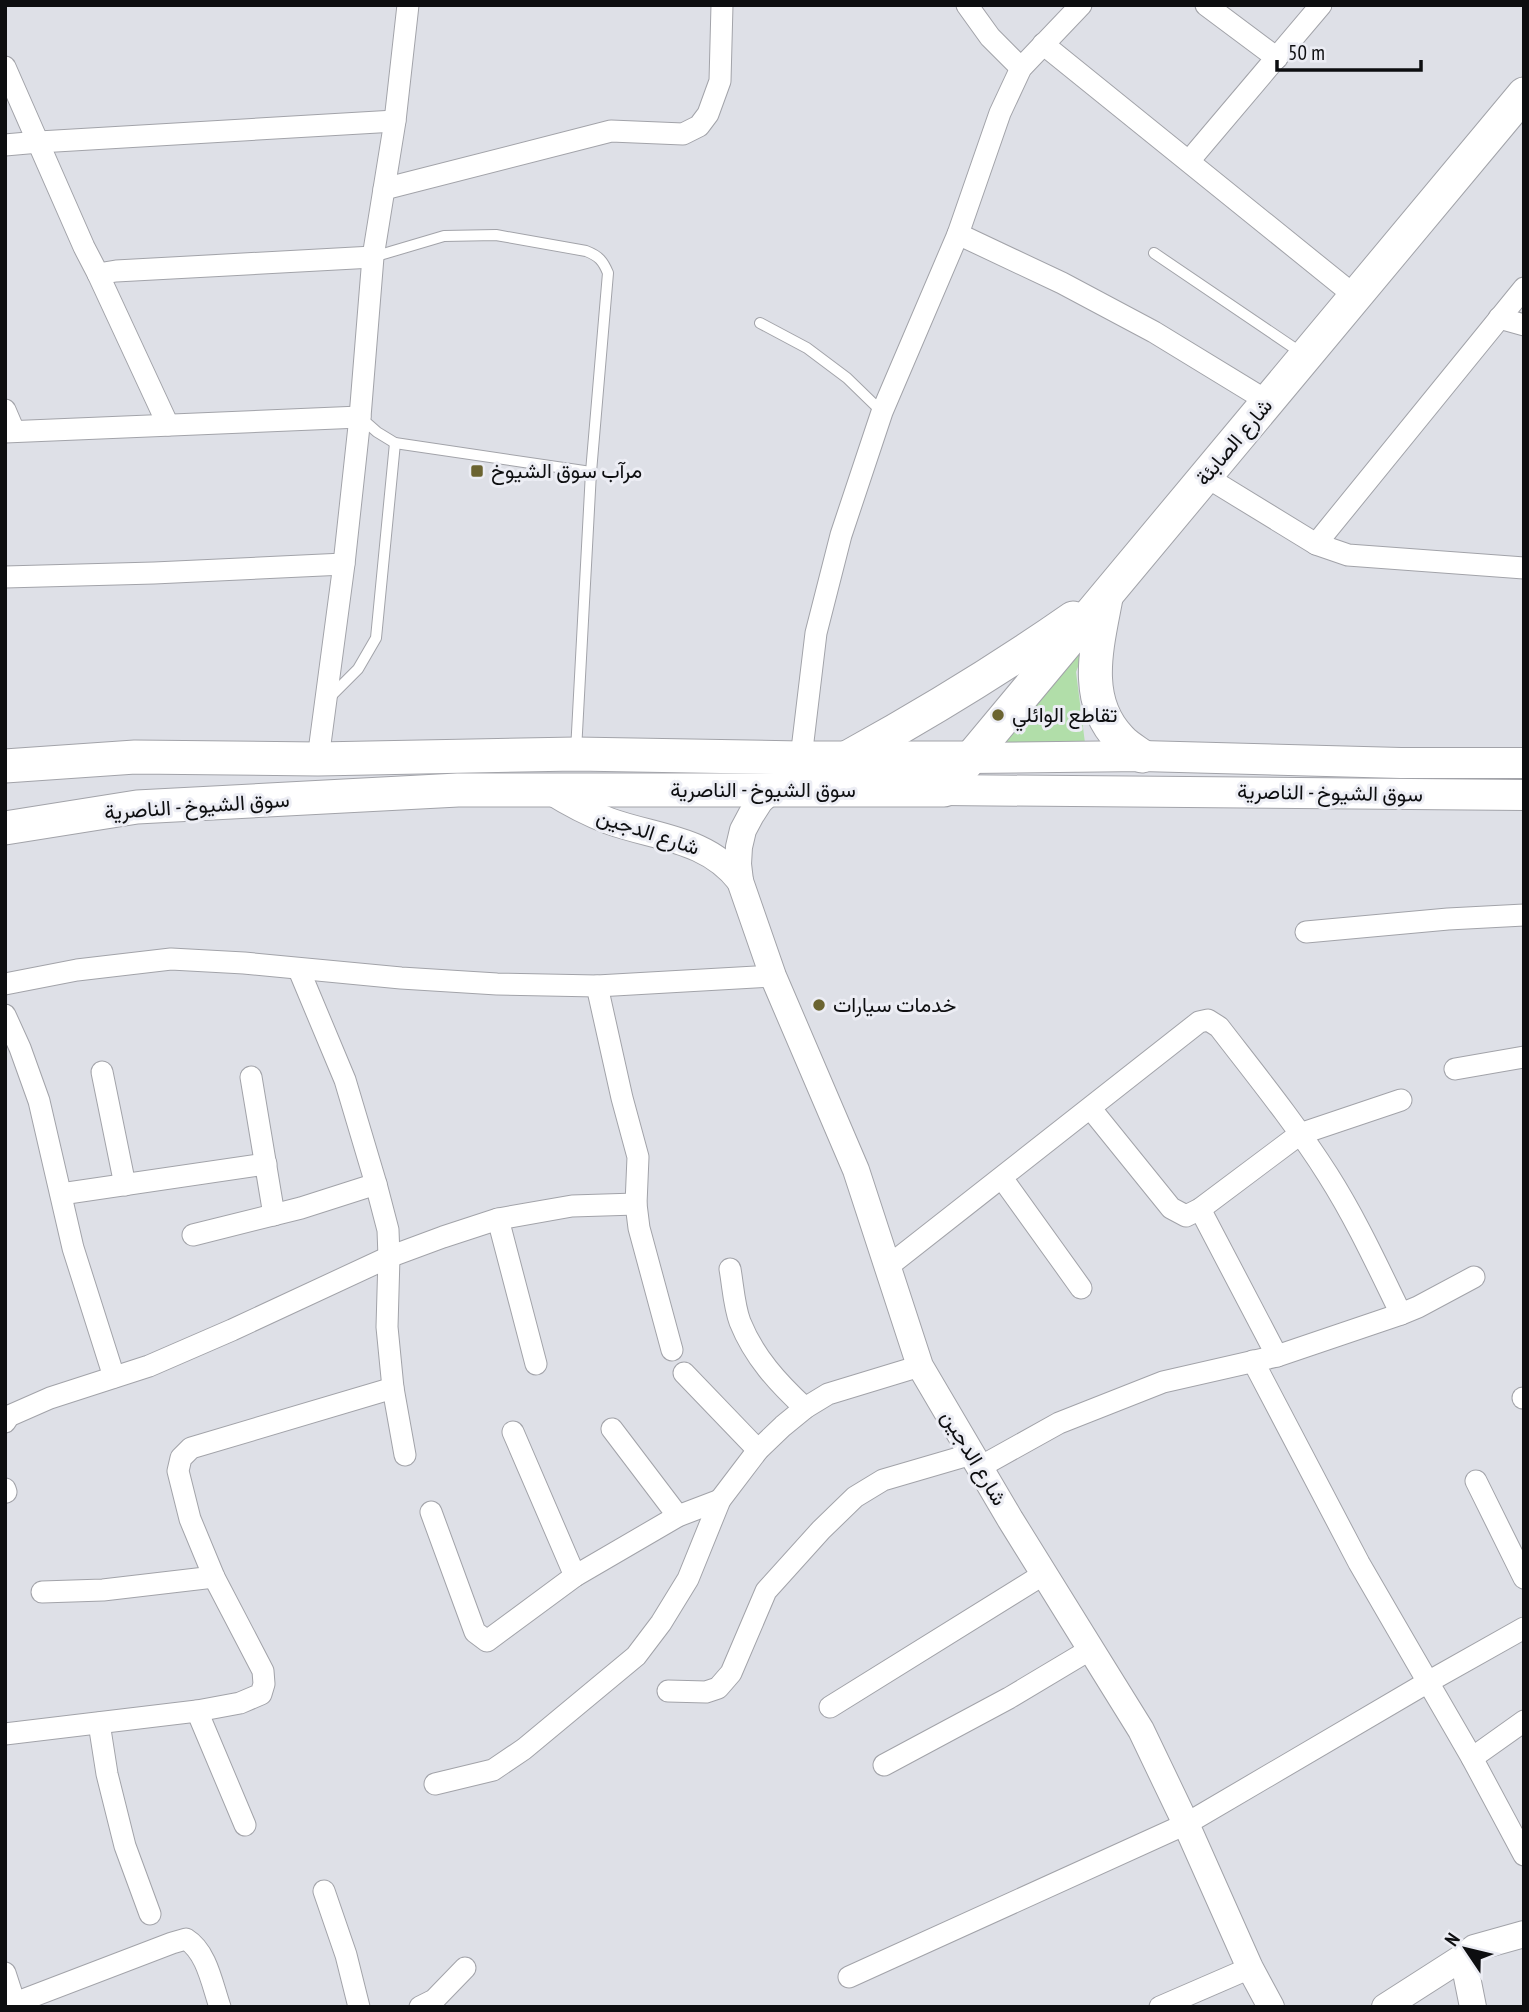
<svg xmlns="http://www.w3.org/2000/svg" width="1529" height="2012" font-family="'PT Sans Narrow',Vazirmatn,sans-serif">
<rect width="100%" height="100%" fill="#dee0e7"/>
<polygon fill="#b1dea9" points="1077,646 1084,651 1076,672 1086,751 999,743"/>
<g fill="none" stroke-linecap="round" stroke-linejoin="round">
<defs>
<g id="service">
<polyline points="1154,253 1303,354"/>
<path d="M373,257L444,236L496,235L586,251C599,256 603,261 608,273L591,472L576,751"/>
<polyline points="760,323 807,348 847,378 882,412"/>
<polyline points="360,417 377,432 395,443 591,472"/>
<polyline points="330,697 358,669 376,638 395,443"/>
</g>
<g id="minor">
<polyline points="967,5 990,37 1021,68"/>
<polyline points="1206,5 1277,58"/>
<polyline points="1043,44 1355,296"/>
<polyline points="5,67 84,247 98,274 116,271 373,257"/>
<polyline points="5,145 39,142 395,121"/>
<polyline points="1189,161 1321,5"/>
<polyline points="384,189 611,131 683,134 699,126 708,114 720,81 722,5"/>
<polyline points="958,234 1062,283 1154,332 1267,401"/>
<polyline points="98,274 168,425"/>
<polyline points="1499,318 1524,325"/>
<polyline points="5,410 14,431"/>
<polyline points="5,432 360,417"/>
<polyline points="1205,476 1316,544 1348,555 1524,568"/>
<polyline points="1316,544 1524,288"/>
<polyline points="5,577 154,573 344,564"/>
<polyline points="801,758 816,633 841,535 882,412 958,234 1000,113 1021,68 1081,5"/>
<polyline points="318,759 344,564 360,417 373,257 395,121 408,5"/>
<polyline points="1306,932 1448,919 1524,915"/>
<polyline points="299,970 345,1080 376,1184 388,1230 389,1257 387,1327 393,1388 405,1455"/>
<polyline points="5,984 77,970 171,959 244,963 401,978 497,984 597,986 773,976"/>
<polyline points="597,986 622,1098 638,1157 636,1204 639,1228 672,1350"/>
<polyline points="5,1015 20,1048 39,1101 73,1248 114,1377"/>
<polyline points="1455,1069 1524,1057"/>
<polyline points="102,1072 125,1185"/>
<polyline points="251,1077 274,1215"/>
<polyline points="1091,1109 1171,1208 1186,1216 1200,1209 1300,1134 1401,1100"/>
<polyline points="1002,1178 1081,1288"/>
<polyline points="61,1194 266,1164"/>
<polyline points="1200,1209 1277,1356"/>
<polyline points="498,1219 536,1364"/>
<polyline points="193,1235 301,1208 376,1184"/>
<path d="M886,1268L1199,1022L1208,1020L1219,1027C1256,1075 1295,1123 1328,1175C1356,1219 1378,1267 1401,1314"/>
<path d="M730,1269C733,1286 734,1306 740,1322C754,1357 778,1383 805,1408"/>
<polyline points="1253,1361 1359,1563 1472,1758 1524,1855"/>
<polyline points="684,1373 758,1450"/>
<polyline points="1523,1398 1524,1398"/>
<polyline points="5,1422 9,1416 50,1398 149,1366 232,1330 389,1257 443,1237 498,1219 572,1206 636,1204"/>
<polyline points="612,1429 678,1516"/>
<polyline points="513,1432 575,1576"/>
<polyline points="980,1467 1059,1423 1163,1382 1277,1356 1401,1314 1418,1307 1474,1277"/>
<polyline points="1476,1481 1524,1578"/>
<polyline points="5,1489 6,1492"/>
<polyline points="431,1512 475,1632 487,1641 575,1576 678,1516 720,1500"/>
<polyline points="42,1592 103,1590 214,1577"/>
<polyline points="668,1691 706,1692 718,1688 731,1673 766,1591 821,1530 855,1497 883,1480 972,1454"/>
<polyline points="830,1707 1044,1574"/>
<polyline points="197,1711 245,1825"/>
<polyline points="99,1723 107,1774 125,1846 150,1914"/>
<polyline points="5,1734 197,1711 240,1703 261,1694 264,1684 263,1671 214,1577 190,1519 178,1471 181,1458 191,1448 393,1388"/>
<polyline points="1472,1758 1524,1721"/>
<polyline points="884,1765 1009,1698 1091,1649"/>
<polyline points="435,1784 493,1770 524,1749 636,1656 661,1623 688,1579 720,1500 758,1450 783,1426 805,1408 828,1394 920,1366"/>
<polyline points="324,1891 346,1955 359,2007"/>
<polyline points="5,1973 16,2007"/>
<polyline points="849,1977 1186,1824 1428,1682 1524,1628"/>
<path d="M15,2003L172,1943L186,1939C207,1952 212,1984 220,2007"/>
<polyline points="420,2007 434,2000 465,1968"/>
<polyline points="1160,2007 1250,1968"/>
</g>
<g id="tertiary">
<polyline points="773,789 760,801 751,815 743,830 739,847 738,864 740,881 773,976 856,1170 920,1366 1010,1519 1141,1730 1186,1824 1250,1968 1271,2007"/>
<path d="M550,791C569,803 588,813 609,821C656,838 707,838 740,881"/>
<polyline points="1463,1957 1473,2007"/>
<polyline points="1385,2007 1463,1957 1474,1948 1524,1934"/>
</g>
<g id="secondary">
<polyline points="970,758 1142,756 1401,763 1524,763"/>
<polyline points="944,790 1524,795"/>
</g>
<g id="primary">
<path d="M1106,598C1097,646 1082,700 1120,739C1126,746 1135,751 1142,756"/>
<path d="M848,757C926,714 1000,669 1073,618"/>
<polyline points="5,766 135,757 318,759 576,754 801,758 970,758"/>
<polyline points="5,828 137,807 458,790 944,790 1524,94"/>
</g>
</defs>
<use href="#service" stroke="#a2a3a9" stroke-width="12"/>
<use href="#minor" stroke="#a2a3a9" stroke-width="23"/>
<use href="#tertiary" stroke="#a2a3a9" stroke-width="28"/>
<use href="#secondary" stroke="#a2a3a9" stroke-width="32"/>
<use href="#primary" stroke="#a2a3a9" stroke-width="35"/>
<use href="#service" stroke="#fff" stroke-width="10"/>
<use href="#minor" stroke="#fff" stroke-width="21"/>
<use href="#tertiary" stroke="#fff" stroke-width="26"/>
<use href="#secondary" stroke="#fff" stroke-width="30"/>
<use href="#primary" stroke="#fff" stroke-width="33"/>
</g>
<g fill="#6b6431" stroke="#ecedf4" stroke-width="2.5">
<rect x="470" y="464" width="14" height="14" rx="3.5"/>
<circle cx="998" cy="715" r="7"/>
<circle cx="819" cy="1005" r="7"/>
</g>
<g text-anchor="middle" stroke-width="6" stroke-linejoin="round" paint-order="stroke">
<g font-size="21" fill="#0d0e10" stroke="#ecedf4">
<text transform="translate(1234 442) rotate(-50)" y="7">شارع الصابئة</text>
<text x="763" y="797">سوق الشيوخ - الناصرية</text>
<text transform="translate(1330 793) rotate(1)" y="7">سوق الشيوخ - الناصرية</text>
<text transform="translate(197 806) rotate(-4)" y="7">سوق الشيوخ - الناصرية</text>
<text transform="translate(648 832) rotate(18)" y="7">شارع الدجين</text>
<text transform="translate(974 1458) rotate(59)" y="7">شارع الدجين</text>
</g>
<g font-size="21" fill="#0d0e10" stroke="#ecedf4" text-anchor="start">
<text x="491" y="478">مرآب سوق الشيوخ</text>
<text x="1012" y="722">تقاطع الوائلي</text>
<text x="833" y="1012">خدمات سيارات</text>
</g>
</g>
<rect width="1529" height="2012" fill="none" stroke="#0d0e10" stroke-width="14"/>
<g transform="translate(1466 1949) rotate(305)" stroke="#ecedf4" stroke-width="5" paint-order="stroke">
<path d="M0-5L12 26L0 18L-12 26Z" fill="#0d0e10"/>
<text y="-10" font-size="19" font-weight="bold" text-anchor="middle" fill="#0d0e10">N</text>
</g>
<path d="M1277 60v10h144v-10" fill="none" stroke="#0d0e10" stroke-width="3.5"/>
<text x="1288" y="60" font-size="21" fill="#0d0e10" stroke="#ecedf4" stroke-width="5" paint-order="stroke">50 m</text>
</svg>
